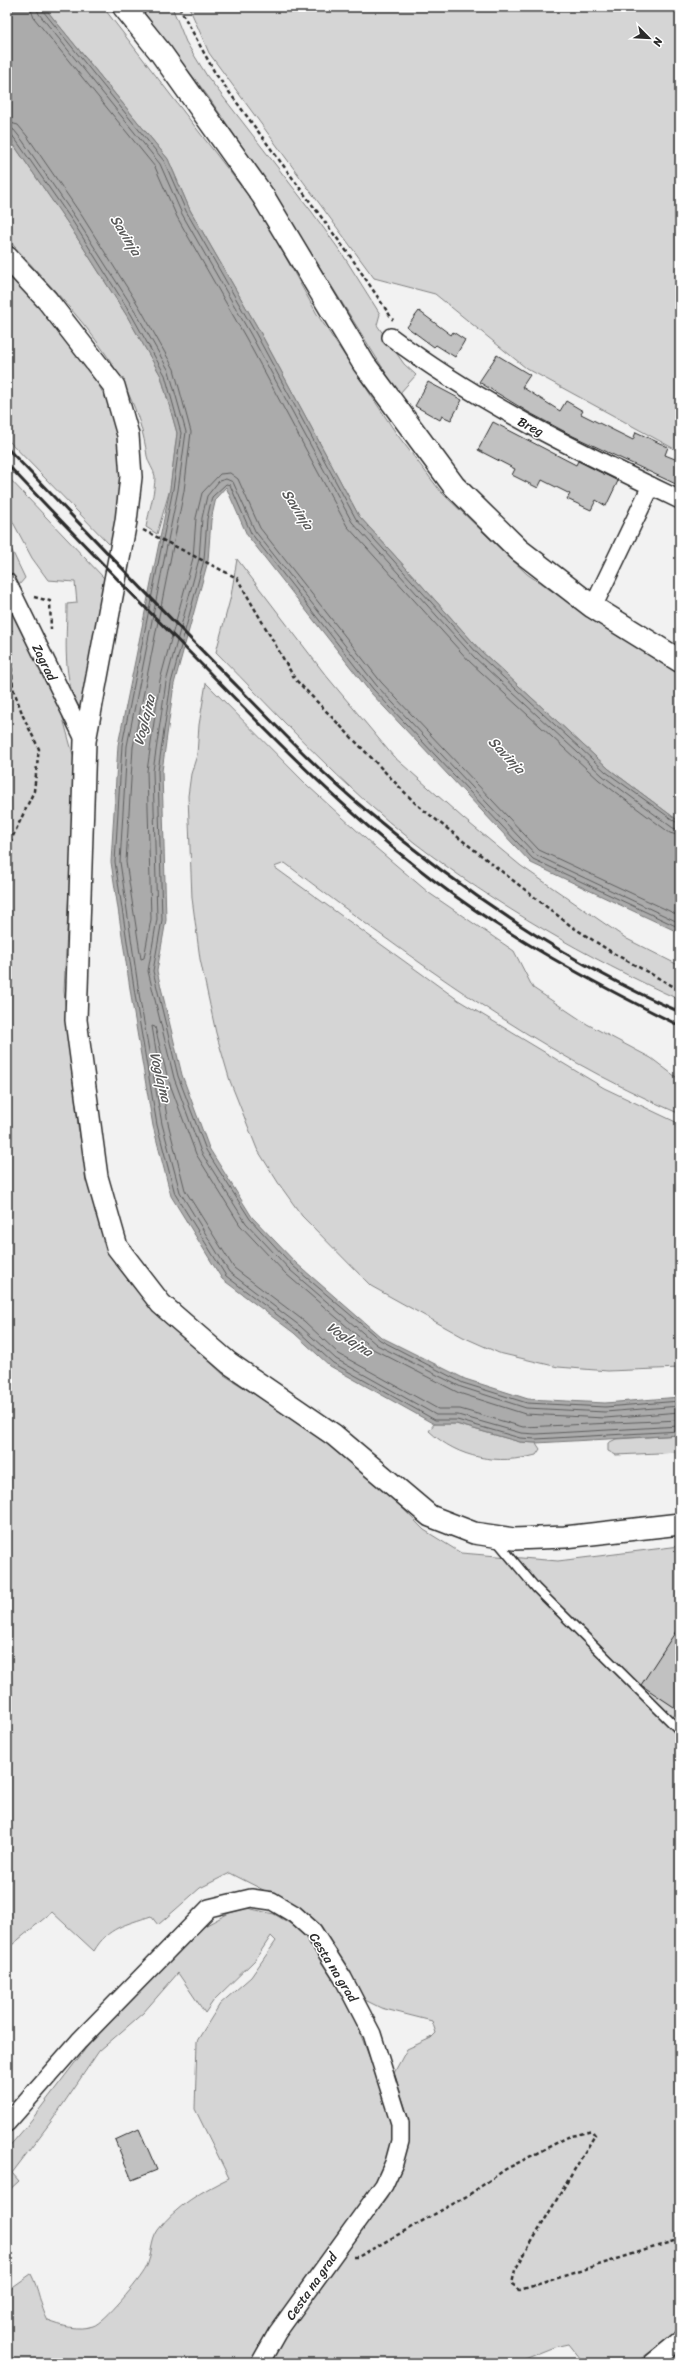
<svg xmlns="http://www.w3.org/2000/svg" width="687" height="2370" font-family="Sriracha,sans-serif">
<rect width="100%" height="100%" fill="#f2f2f2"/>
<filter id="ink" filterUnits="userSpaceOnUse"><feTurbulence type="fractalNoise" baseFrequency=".025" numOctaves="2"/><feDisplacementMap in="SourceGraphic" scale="8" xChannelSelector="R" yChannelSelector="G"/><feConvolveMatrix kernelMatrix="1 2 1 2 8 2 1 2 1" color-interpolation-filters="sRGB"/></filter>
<g filter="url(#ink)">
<g fill="#d5d5d5" stroke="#808080">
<polygon points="44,7 103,7 260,211 317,314 396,433 441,492 527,574 619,637 680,670 680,822 609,769 481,651 359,516 259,330 190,210 168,159"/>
<polygon points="140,7 172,7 186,42 207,76 312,212 343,255 380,314 377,325 404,364 416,375 399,394 266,181 207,95"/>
<polygon points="189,7 680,7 680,452 526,368 435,294 374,278 209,53"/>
<path d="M7,135L69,225L127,316L161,376L177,433L170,489L157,534L146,527C149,511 155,493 155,476C154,470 148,463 147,456C135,366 65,304 7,238Z"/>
<path d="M7,272C51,321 107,373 119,440C125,475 118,513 111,546L7,439Z"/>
<path d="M7,476L104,578L81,711C61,680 67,639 67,604L77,603L75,582L48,580L32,558L7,511Z"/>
<polygon points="7,540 25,578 19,585 7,574"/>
<path d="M237,559L324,673L393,756L464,819L521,866L627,939L680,966V1000C586,957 497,906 415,843C343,787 280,717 216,652L231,596Z"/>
<path d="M7,594L37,653L61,711L75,762L64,991L78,1126L90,1190L153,1310L224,1375L332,1444L363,1468L424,1530L461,1553L558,1561L680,1546V2330L635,2363H584L569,2344L555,2347L515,2363H267L284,2331L387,2198L402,2163L409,2119L394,2073L407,2049L431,2038L436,2033L432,2021L381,2008L361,1998L283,1900L230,1873L200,1888L158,1925L151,1916C125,1925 108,1927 94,1951L52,1912L7,1949Z"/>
<path d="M206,683L308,786L376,848L429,893L514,951L533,988L587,1024L651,1058L680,1080V1114C536,1052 409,957 285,863L274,867L458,1000L604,1088L680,1124V1368L608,1371L558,1367L499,1353L463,1337L371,1286L302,1216L279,1184L257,1149L230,1081L216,1033L200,959L192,898L188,796L191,774L197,755L199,725Z"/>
<path d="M434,1424H456L520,1442L536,1443L540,1449L536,1455C498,1465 459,1459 429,1431Z"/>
<polygon points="680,1435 680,1452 616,1455 608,1451 608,1443 616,1439"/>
<path d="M247,1908L274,1914L296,1927L310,1942L323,1961L355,2020L381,2087L394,2136L379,2183L275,2321L251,2363H7V2291L31,2274C39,2289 40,2306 48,2321C62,2326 77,2331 93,2326C104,2323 140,2280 146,2268C152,2257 150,2241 158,2230C176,2206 202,2191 229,2178L195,2109L197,2041L220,2004L251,1977L276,1941L271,1936L255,1960L214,2000L205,2013L178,1973L143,2013L99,2051L53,2119L12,2173L19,2181L7,2192V2149L26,2127L93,2039L203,1927L229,1913Z"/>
</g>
<polygon fill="#ababab" stroke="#787878" points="7,7 44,7 168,159 190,210 259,330 359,516 481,651 609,769 680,822 680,933 531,863 370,692 247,535 226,487 216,498 211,520 208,561 174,684 162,771 166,920 157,971 182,1075 209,1148 252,1217 296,1263 381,1337 465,1379 528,1399 605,1403 680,1397 680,1435 536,1443 520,1442 456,1424 434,1424 330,1366 294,1333 222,1279 171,1196 153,1126 132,1002 111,862 118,745 170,489 177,433 161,376 127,316 69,225 7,135"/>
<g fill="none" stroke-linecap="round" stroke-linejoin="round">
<g stroke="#5e5e5e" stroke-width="1">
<polyline points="30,7 34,18 155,167 177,217 246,338 347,526 470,662 599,780 670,833 680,836"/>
<polyline points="36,7 39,14 160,164 182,214 251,335 352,522 474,657 603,776 673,828 680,830"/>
<polyline points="41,7 43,11 164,161 186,211 255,332 356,519 478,654 606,772 680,825"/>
<polyline points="7,122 18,125 27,136 82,216 140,308 174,369 191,432 184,491 133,747 126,862 141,959 144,958 151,919 147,771 160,680 193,558 196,518 202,493 220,474 230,473 238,479 260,528 381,682 539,850 680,916"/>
<polyline points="7,128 14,130 22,140 77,220 135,311 169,371 186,432 178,490 127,746 120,862 140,1000 162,1124 180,1192 229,1272 300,1326 336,1359 436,1415 458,1415 521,1433 536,1434 680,1426"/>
<polyline points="7,133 11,134 18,143 73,222 131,314 165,375 181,433 173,489 122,745 115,862 136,1001 157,1125 175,1194 226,1276 297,1330 333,1363 435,1420 457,1420 520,1438 536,1439 680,1431"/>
<polyline points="680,923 536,855 377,686 255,531 233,482 226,479 219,481 207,496 202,518 199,559 166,682 153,771 157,919 148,971 174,1078 201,1152 246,1223 290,1270 377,1345 461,1387 526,1408 605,1412 680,1406"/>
<polyline points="680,928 533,859 373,689 251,533 230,485 226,484 212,497 207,519 204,560 171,683 158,771 162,920 153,971 178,1076 206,1150 250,1219 293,1266 380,1340 463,1383 527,1403 605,1407 680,1401"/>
<polyline points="680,1412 605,1418 525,1414 459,1393 373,1349 286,1274 240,1225 196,1154 168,1079 155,1027 152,1026 168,1123 185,1190 234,1268 304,1321 339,1354 438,1409 460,1409 523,1427 680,1420"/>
</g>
</g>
<g fill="#c1c1c1" stroke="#2b2b2b">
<polygon points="419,311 451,335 453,332 465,340 455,357 436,345 434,347 407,327"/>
<polygon points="497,355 530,375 522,387 560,411 566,401 583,411 581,414 633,440 636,432 668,447 665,455 680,461 680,486 573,436 528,412 479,382"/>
<polygon points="428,382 462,400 451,420 442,416 440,420 415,406"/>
<polygon points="493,422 576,465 578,461 618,481 606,506 596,500 591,510 567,499 570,494 542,480 538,488 512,475 515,469 478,450"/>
<polygon points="680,1625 680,1711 641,1685"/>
<polygon points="139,2129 157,2170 132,2180 115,2140"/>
</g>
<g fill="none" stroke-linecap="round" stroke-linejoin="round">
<defs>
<polyline id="service" points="496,1540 536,1588 680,1731"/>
<g id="minor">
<path d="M391,337C480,404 580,452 680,500"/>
<polyline points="7,582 85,741"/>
<polyline points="593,607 651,486"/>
<polyline points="7,2123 79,2041 209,1908 251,1898 272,1901 294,1914 313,1931 343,1978 372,2034 400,2123 400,2141 394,2163 384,2185 277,2333 260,2363"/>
<polyline points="652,2363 680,2340"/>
</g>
<polyline id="tertiary" points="7,257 47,300 114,386 128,435 131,477 126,521 85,741 76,1020 97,1177 117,1247 161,1304 229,1363 334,1435 430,1516 474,1533 514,1539 565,1537 680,1524"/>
<polyline id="primary" points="124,7 161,53 263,196 364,364 454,486 519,550 593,607 680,661"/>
</defs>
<use href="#service" stroke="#2b2b2b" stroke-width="11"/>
<use href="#minor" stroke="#2b2b2b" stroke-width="20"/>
<use href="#tertiary" stroke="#2b2b2b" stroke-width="24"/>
<use href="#primary" stroke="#2b2b2b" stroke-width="25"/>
<g stroke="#2b2b2b" stroke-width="2.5" stroke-dasharray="4 3" stroke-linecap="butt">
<polyline points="179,7 215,73 353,260 393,320"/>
<polyline points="143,530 237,578 295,679 416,804 571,926 613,953 680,990"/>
<polyline points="34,597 50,601 51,630"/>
<polyline points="7,849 34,791 39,749 23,716 13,688 9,636 12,630"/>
<polyline points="353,2257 358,2257 467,2196 506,2169 568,2137 592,2131 595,2135 515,2270 512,2284 520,2290 680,2239"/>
</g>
<use href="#service" stroke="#fff" stroke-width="8"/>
<use href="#minor" stroke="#fff" stroke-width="17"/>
<use href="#tertiary" stroke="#fff" stroke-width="21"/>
<use href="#primary" stroke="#fff" stroke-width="22"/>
<g stroke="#2b2b2b" stroke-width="3">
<path d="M7,448C85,529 162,611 242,691C282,732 322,774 367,811C459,889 569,964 680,1012"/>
<path d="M7,464C73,534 140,603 208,671C279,744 351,817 432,879C509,938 594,983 680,1026"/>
</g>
</g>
</g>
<g text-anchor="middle" stroke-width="3" stroke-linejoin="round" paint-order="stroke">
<g font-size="13" fill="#2b2b2b" stroke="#fff">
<text transform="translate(531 426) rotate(28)" y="5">Breg</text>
<text transform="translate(45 662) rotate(64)" y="5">Zagrad</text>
<text transform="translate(334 1967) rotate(58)" y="5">Cesta na grad</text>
<text transform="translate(311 2286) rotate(-55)" y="5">Cesta na grad</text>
</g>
<g font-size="14" font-style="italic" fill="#585858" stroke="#fff">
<text transform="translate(126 235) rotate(58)" y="5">Savinja</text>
<text transform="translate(298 509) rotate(57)" y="5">Savinja</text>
<text transform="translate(144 720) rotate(-76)" y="5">Voglajna</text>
<text transform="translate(507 755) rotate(46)" y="5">Savinja</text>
<text transform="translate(161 1077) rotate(76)" y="5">Voglajna</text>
<text transform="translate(350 1339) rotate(33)" y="5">Voglajna</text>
</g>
</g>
<rect width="687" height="2370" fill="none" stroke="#fff" stroke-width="24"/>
<rect x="12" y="12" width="663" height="2346" fill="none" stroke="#2b2b2b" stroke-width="1.5" filter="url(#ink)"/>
<g transform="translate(649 38) rotate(114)" stroke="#ffffff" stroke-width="3" paint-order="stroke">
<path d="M0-3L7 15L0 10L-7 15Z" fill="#2b2b2b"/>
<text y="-6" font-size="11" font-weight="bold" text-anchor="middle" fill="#2b2b2b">N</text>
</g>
</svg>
